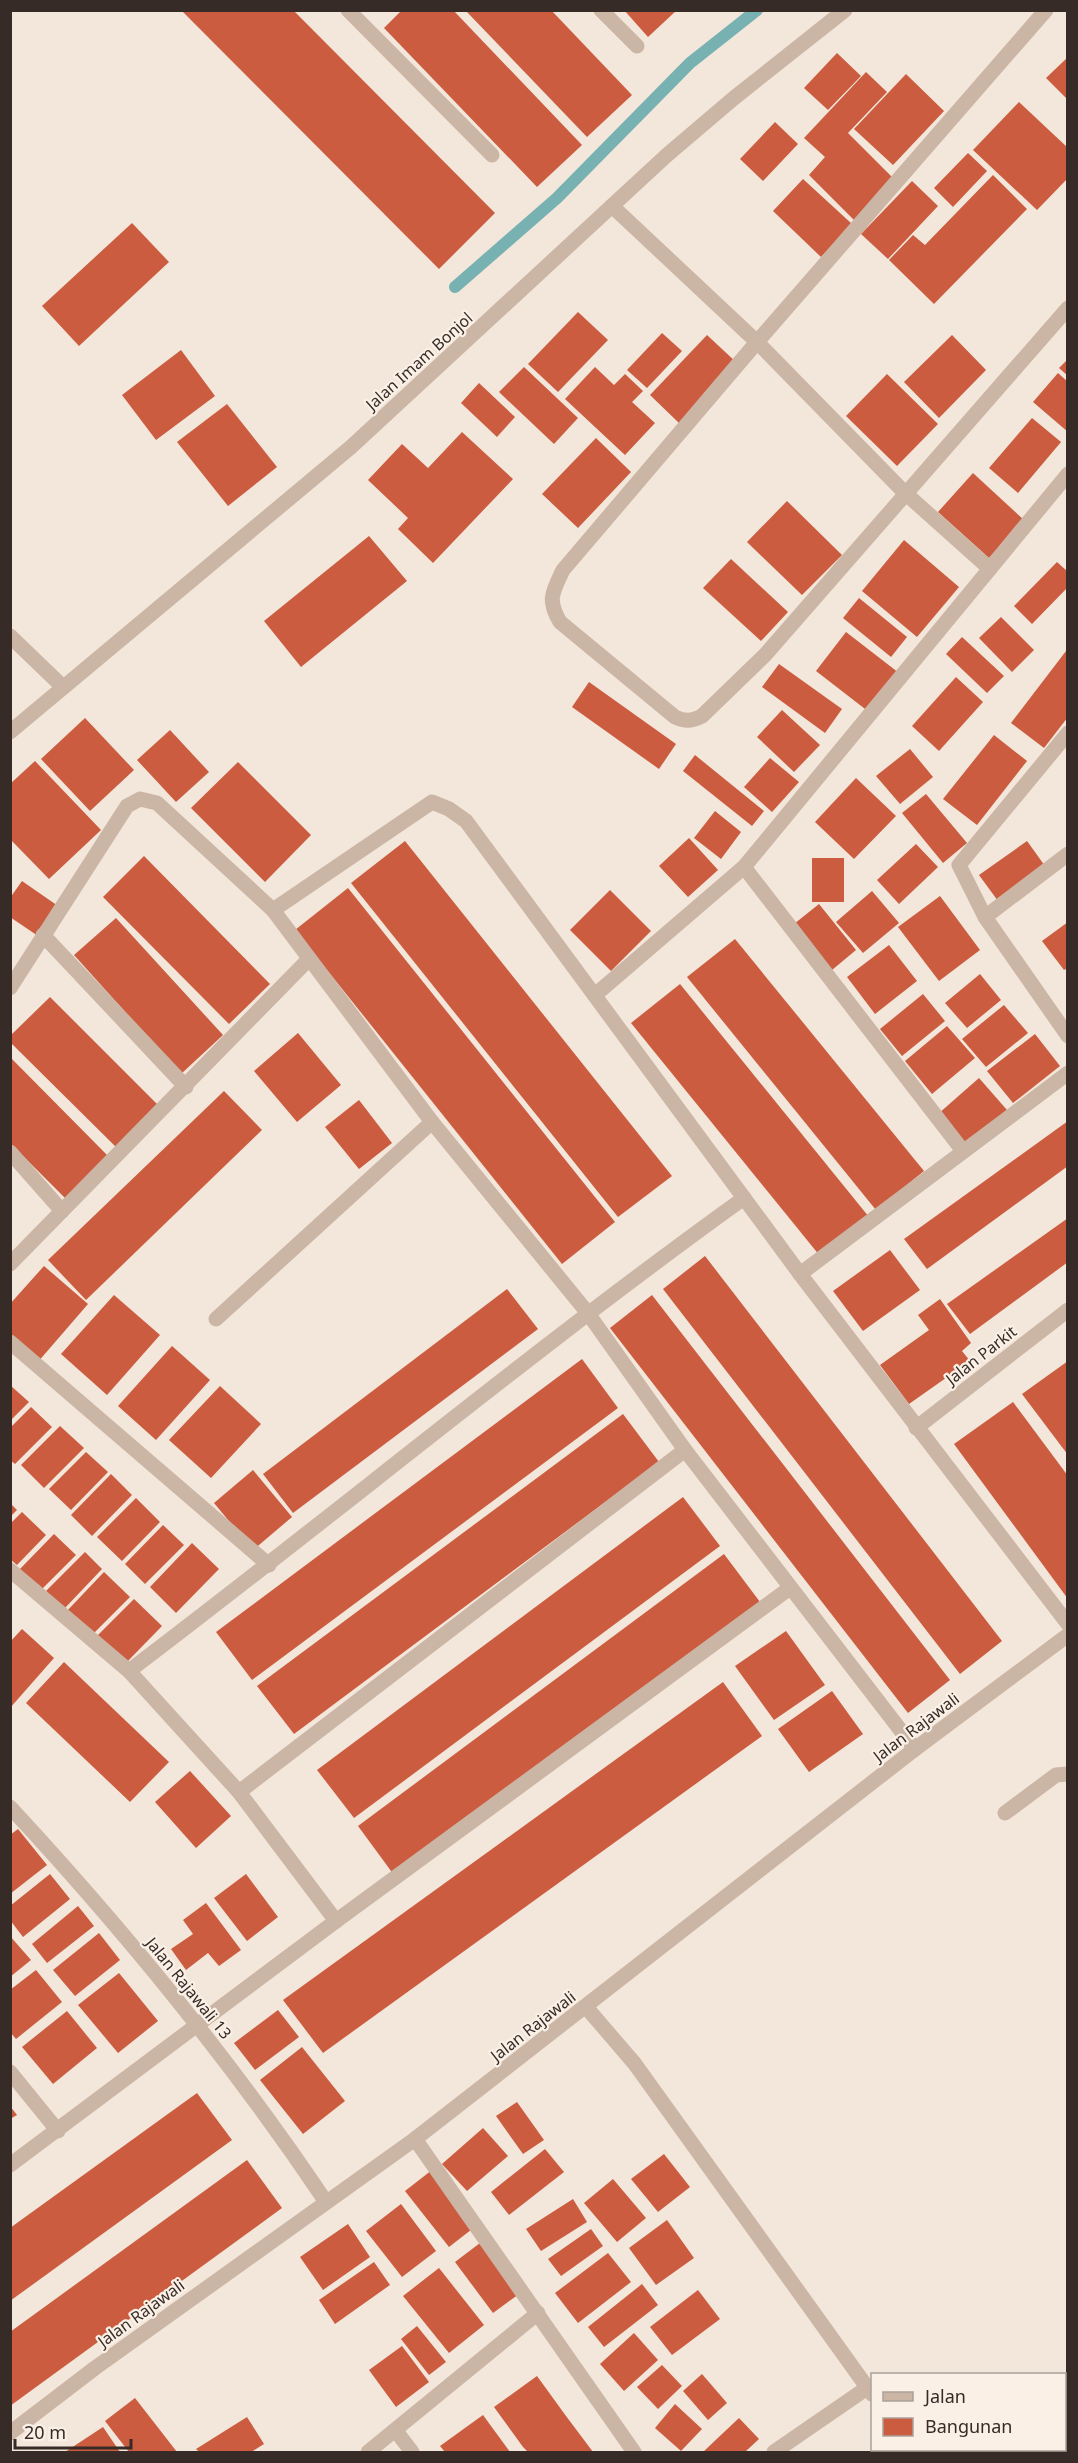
<svg xmlns="http://www.w3.org/2000/svg" width="1078" height="2463" font-family="'Noto Sans',sans-serif">
<rect width="100%" height="100%" fill="#f3e6da"/>
<g fill="none" stroke-linecap="round" stroke-linejoin="round">
<polyline stroke="#77b1b1" stroke-width="12" points="455,287 557,198 690,63 757,10"/>
</g>
<g fill="#cb5c3f">
<polygon points="181,10 293,10 495,213 439,269"/>
<polygon points="402,10 453,10 582,145 537,187 384,28"/>
<polygon points="465,10 551,10 632,95 587,137"/>
<polygon points="624,10 677,10 648,37"/>
<polygon points="837,53 861,76 828,110 804,88"/>
<polygon points="1068,57 1068,100 1046,78"/>
<polygon points="866,72 887,92 848,133 894,179 855,221 809,175 825,157 804,138"/>
<polygon points="906,74 944,111 893,165 854,129"/>
<polygon points="1019,102 1068,148 1068,178 1037,210 973,150"/>
<polygon points="775,122 798,144 763,181 740,159"/>
<polygon points="968,153 987,171 953,207 934,188"/>
<polygon points="993,175 1027,209 934,304 889,260 913,235 925,245"/>
<polygon points="803,179 852,224 821,257 773,211"/>
<polygon points="912,181 938,206 888,259 861,234"/>
<polygon points="132,223 169,262 79,346 42,306"/>
<polygon points="578,312 608,340 558,392 528,364"/>
<polygon points="662,333 682,351 647,388 627,370"/>
<polygon points="707,335 737,363 679,423 650,395"/>
<polygon points="952,335 986,370 939,418 904,382"/>
<polygon points="181,350 215,396 156,440 122,395"/>
<polygon points="1068,359 1068,376 1059,368"/>
<polygon points="524,367 578,418 554,444 499,392"/>
<polygon points="595,367 614,385 625,374 643,391 632,402 655,423 625,455 565,399"/>
<polygon points="1058,373 1068,382 1068,432 1033,402"/>
<polygon points="887,374 938,424 897,466 846,416"/>
<polygon points="479,383 515,417 497,437 461,403"/>
<polygon points="227,404 277,467 228,506 177,442"/>
<polygon points="1032,418 1061,442 1018,493 989,468"/>
<polygon points="462,432 513,479 433,563 398,529 408,518 368,480 402,444 428,468"/>
<polygon points="596,438 631,472 578,528 542,494"/>
<polygon points="973,473 1024,520 989,558 938,512"/>
<polygon points="787,501 842,555 802,595 747,542"/>
<polygon points="369,536 407,581 301,667 264,621"/>
<polygon points="904,540 959,587 917,637 862,591"/>
<polygon points="731,559 788,612 761,641 703,588"/>
<polygon points="1057,562 1068,572 1068,587 1032,624 1014,606"/>
<polygon points="859,598 907,637 891,657 843,618"/>
<polygon points="1001,617 1034,650 1012,672 979,638"/>
<polygon points="846,632 899,673 869,712 816,671"/>
<polygon points="962,637 1004,676 987,693 946,654"/>
<polygon points="1066,651 1068,717 1044,748 1011,723"/>
<polygon points="779,664 842,709 825,733 762,687"/>
<polygon points="956,677 983,702 939,751 912,726"/>
<polygon points="589,682 676,744 659,769 572,707"/>
<polygon points="782,710 820,745 794,772 757,737"/>
<polygon points="85,718 134,770 90,811 41,759"/>
<polygon points="170,730 209,772 176,802 137,760"/>
<polygon points="994,735 1027,761 977,825 943,799"/>
<polygon points="910,749 933,777 900,804 876,776"/>
<polygon points="695,755 764,811 752,826 683,771"/>
<polygon points="770,758 799,782 772,812 744,787"/>
<polygon points="35,761 101,830 49,879 10,839 10,784"/>
<polygon points="238,762 311,835 265,882 191,808"/>
<polygon points="856,778 896,816 854,859 815,822"/>
<polygon points="926,794 967,843 943,863 902,813"/>
<polygon points="715,811 741,832 721,859 694,838"/>
<polygon points="689,838 718,870 688,897 659,866"/>
<polygon points="405,841 672,1176 618,1217 351,883"/>
<polygon points="1027,841 1045,866 998,901 979,875"/>
<polygon points="916,844 938,867 899,904 877,880"/>
<polygon points="144,856 270,984 229,1024 103,897"/>
<rect x="812" y="858" width="32" height="44"/>
<polygon points="22,881 58,906 38,936 10,917 10,898"/>
<polygon points="348,888 615,1222 562,1264 295,930"/>
<polygon points="610,890 651,931 611,971 570,930"/>
<polygon points="872,891 899,923 863,953 836,922"/>
<polygon points="940,896 980,950 939,981 898,927"/>
<polygon points="819,904 856,950 832,970 794,924"/>
<polygon points="116,918 223,1035 181,1074 74,955"/>
<polygon points="1068,922 1068,968 1064,970 1042,941"/>
<polygon points="735,939 924,1171 876,1210 687,977"/>
<polygon points="889,945 917,981 875,1014 847,977"/>
<polygon points="980,974 1001,1000 967,1028 945,1003"/>
<polygon points="680,984 869,1217 820,1256 631,1023"/>
<polygon points="923,994 945,1021 902,1056 880,1029"/>
<polygon points="50,997 161,1108 119,1150 10,1042 10,1036"/>
<polygon points="1004,1005 1028,1033 986,1067 962,1039"/>
<polygon points="947,1026 975,1058 932,1094 905,1061"/>
<polygon points="298,1033 341,1085 297,1122 254,1071"/>
<polygon points="1035,1034 1060,1066 1013,1103 987,1071"/>
<polygon points="10,1057 111,1159 68,1201 10,1143"/>
<polygon points="979,1078 1007,1110 965,1145 938,1114"/>
<polygon points="224,1091 262,1130 86,1300 48,1260"/>
<polygon points="359,1100 392,1143 359,1169 325,1127"/>
<polygon points="1068,1121 1068,1166 927,1269 904,1239"/>
<polygon points="1068,1218 1068,1262 970,1334 947,1304"/>
<polygon points="890,1250 920,1290 863,1331 833,1291"/>
<polygon points="705,1256 1002,1641 960,1674 663,1289"/>
<polygon points="44,1266 88,1304 37,1363 10,1340 10,1304"/>
<polygon points="507,1289 538,1329 293,1513 263,1474"/>
<polygon points="114,1295 160,1335 107,1395 61,1354"/>
<polygon points="652,1295 950,1680 908,1713 610,1328"/>
<polygon points="940,1299 971,1343 962,1351 970,1361 909,1404 880,1365 929,1330 918,1315"/>
<polygon points="172,1346 210,1380 156,1440 118,1406"/>
<polygon points="582,1359 618,1408 252,1680 216,1632"/>
<polygon points="1068,1361 1068,1455 1022,1394"/>
<polygon points="10,1385 29,1402 10,1421"/>
<polygon points="220,1386 261,1424 211,1478 169,1440"/>
<polygon points="1013,1402 1068,1476 1068,1599 954,1444"/>
<polygon points="31,1407 52,1427 15,1464 10,1460 10,1428"/>
<polygon points="623,1414 659,1462 294,1734 257,1686"/>
<polygon points="60,1426 84,1448 44,1488 21,1465"/>
<polygon points="86,1452 108,1472 71,1510 49,1489"/>
<polygon points="253,1470 292,1517 253,1550 214,1503"/>
<polygon points="111,1474 132,1495 92,1536 71,1515"/>
<polygon points="683,1497 720,1546 354,1818 317,1770"/>
<polygon points="136,1498 160,1522 122,1561 97,1537"/>
<polygon points="10,1503 17,1510 10,1517"/>
<polygon points="22,1512 46,1535 17,1565 10,1559 10,1524"/>
<polygon points="163,1525 184,1545 145,1584 125,1564"/>
<polygon points="54,1534 76,1555 40,1591 19,1570"/>
<polygon points="192,1543 219,1569 176,1613 150,1587"/>
<polygon points="85,1552 102,1569 64,1609 46,1591"/>
<polygon points="724,1554 760,1602 394,1875 358,1826"/>
<polygon points="104,1572 130,1597 90,1637 65,1613"/>
<polygon points="134,1599 162,1626 124,1665 96,1637"/>
<polygon points="22,1629 54,1658 10,1708 10,1642"/>
<polygon points="786,1631 825,1685 774,1720 735,1666"/>
<polygon points="64,1662 169,1762 130,1802 26,1703"/>
<polygon points="723,1682 762,1736 323,2053 283,2000"/>
<polygon points="832,1691 863,1734 809,1772 778,1729"/>
<polygon points="190,1771 231,1816 196,1848 155,1802"/>
<polygon points="18,1829 47,1865 10,1894 10,1835"/>
<polygon points="50,1874 70,1899 23,1937 10,1920 10,1906"/>
<polygon points="246,1874 278,1917 247,1941 214,1898"/>
<polygon points="206,1903 241,1950 219,1966 208,1953 186,1970 171,1949 193,1934 183,1920"/>
<polygon points="78,1906 94,1926 47,1963 32,1944"/>
<polygon points="99,1933 120,1960 75,1996 53,1970"/>
<polygon points="10,1936 31,1960 10,1977"/>
<polygon points="36,1970 62,2002 16,2039 10,2032 10,1990"/>
<polygon points="119,1973 158,2021 118,2053 78,2005"/>
<polygon points="278,2010 299,2037 255,2070 234,2043"/>
<polygon points="67,2011 97,2048 53,2084 22,2047"/>
<polygon points="302,2047 345,2101 303,2134 260,2080"/>
<polygon points="197,2093 232,2140 10,2301 10,2228"/>
<polygon points="517,2102 544,2140 523,2154 496,2116"/>
<polygon points="10,2106 17,2115 10,2119"/>
<polygon points="483,2128 508,2156 467,2191 442,2164"/>
<polygon points="545,2149 564,2172 509,2215 491,2192"/>
<polygon points="664,2154 690,2187 658,2212 631,2179"/>
<polygon points="247,2160 282,2208 10,2406 10,2332"/>
<polygon points="432,2170 476,2226 449,2247 405,2191"/>
<polygon points="613,2179 646,2218 617,2242 584,2203"/>
<polygon points="573,2199 587,2222 541,2251 526,2229"/>
<polygon points="401,2204 436,2251 402,2277 366,2231"/>
<polygon points="667,2220 694,2258 656,2285 629,2248"/>
<polygon points="348,2224 370,2257 323,2290 300,2257"/>
<polygon points="591,2229 603,2246 561,2276 548,2259"/>
<polygon points="480,2243 519,2294 493,2313 455,2262"/>
<polygon points="608,2253 631,2282 578,2323 555,2293"/>
<polygon points="374,2262 390,2285 335,2324 319,2300"/>
<polygon points="439,2268 484,2325 449,2353 403,2296"/>
<polygon points="642,2284 658,2305 604,2347 588,2327"/>
<polygon points="698,2290 720,2319 672,2355 650,2327"/>
<polygon points="417,2326 446,2362 429,2375 401,2339"/>
<polygon points="634,2333 658,2360 624,2391 600,2364"/>
<polygon points="402,2346 429,2382 396,2407 369,2370"/>
<polygon points="662,2365 682,2386 658,2409 637,2387"/>
<polygon points="702,2374 727,2403 708,2420 683,2391"/>
<polygon points="537,2376 566,2416 593,2452 528,2452 523,2447 494,2407"/>
<polygon points="135,2398 177,2452 129,2452 105,2421"/>
<polygon points="675,2404 702,2429 681,2451 655,2428"/>
<polygon points="483,2415 510,2452 445,2452 440,2446"/>
<polygon points="247,2417 264,2444 251,2452 199,2452 196,2449"/>
<polygon points="739,2418 759,2439 745,2452 703,2452"/>
<polygon points="103,2427 120,2452 65,2452"/>
</g>
<g fill="none" stroke-linecap="round" stroke-linejoin="round">
<g stroke="#cbb5a5" stroke-width="15">
<polyline points="348,10 492,155"/>
<polyline points="601,10 637,46"/>
<path d="M1046,10L757,342L563,570C552,593 547,600 560,622L675,717C686,722 692,721 702,716L765,655L1068,308"/>
<polyline points="612,206 757,342 904,492 990,569"/>
<polyline points="10,636 63,687"/>
<polyline points="10,732 351,447 667,155 734,98 845,10"/>
<polyline points="1068,733 959,865 985,917 1068,1036"/>
<polyline points="744,867 963,1151"/>
<polyline points="273,910 432,802 449,809 466,821 800,1274 1068,1624"/>
<polyline points="985,917 1068,854"/>
<polyline points="43,935 186,1087"/>
<polyline points="10,988 127,806 140,799 157,803 273,910 432,1122 587,1312 685,1450 915,1749"/>
<polyline points="595,995 744,867 1068,474"/>
<polyline points="10,1152 62,1211"/>
<polyline points="10,1264 308,960"/>
<polyline points="800,1274 1068,1073"/>
<polyline points="216,1319 432,1122"/>
<polyline points="10,1342 269,1565"/>
<polyline points="916,1428 1068,1310"/>
<polyline points="10,1570 129,1671 239,1792 336,1921"/>
<path d="M129,1671C335,1515 534,1349 744,1198"/>
<polyline points="239,1792 685,1450"/>
<path d="M10,1807C125,1931 232,2062 326,2202"/>
<polyline points="1005,1813 1056,1775 1068,1774"/>
<polyline points="586,2007 635,2064 872,2394"/>
<polyline points="10,2072 58,2131"/>
<polyline points="415,2139 634,2452"/>
<polyline points="10,2165 336,1921 790,1588"/>
<polyline points="396,2431 412,2452"/>
<polyline points="10,2433 95,2368 415,2139 915,1749 1068,1635"/>
<polyline points="915,2450 916,2452"/>
<polyline points="968,2450 985,2452"/>
<polyline points="368,2452 538,2313"/>
<polyline points="774,2452 867,2388"/>
<polyline points="1062,2452 1068,2450"/>
</g>
</g>
<g text-anchor="middle" stroke-width="4.5" stroke-linejoin="round" paint-order="stroke">
<g font-size="16" fill="#372b27" stroke="#faf0e6">
<text transform="translate(419 361) rotate(-42)" y="6">Jalan Imam Bonjol</text>
<text transform="translate(981 1355) rotate(-38)" y="6">Jalan Parkit</text>
<text transform="translate(916 1727) rotate(-37)" y="6">Jalan Rajawali</text>
<text transform="translate(189 1988) rotate(51)" y="6">Jalan Rajawali 13</text>
<text transform="translate(533 2026) rotate(-38)" y="6">Jalan Rajawali</text>
<text transform="translate(141 2313) rotate(-36)" y="6">Jalan Rajawali</text>
</g>
</g>
<rect width="1078" height="2463" fill="none" stroke="#372b27" stroke-width="24"/>
<rect x="871" y="2373" width="195" height="78" fill="#faf0e6" stroke="#aca19a" stroke-width="1.5"/>
<rect x="883" y="2392" width="30" height="9" fill="#cbb5a5" stroke="#aca19a" stroke-width="1.5"/>
<text x="925" y="2403" font-size="18" fill="#372b27">Jalan</text>
<rect x="883" y="2418" width="30" height="18" fill="#cb5c3f" stroke="#aca19a" stroke-width="1.5"/>
<text x="925" y="2433" font-size="18" fill="#372b27">Bangunan</text>
<path d="M15 2439v9h116v-9" fill="none" stroke="#372b27" stroke-width="3"/>
<text x="24" y="2439" font-size="18" fill="#372b27" stroke="#faf0e6" stroke-width="4.5" paint-order="stroke">20 m</text>
</svg>
